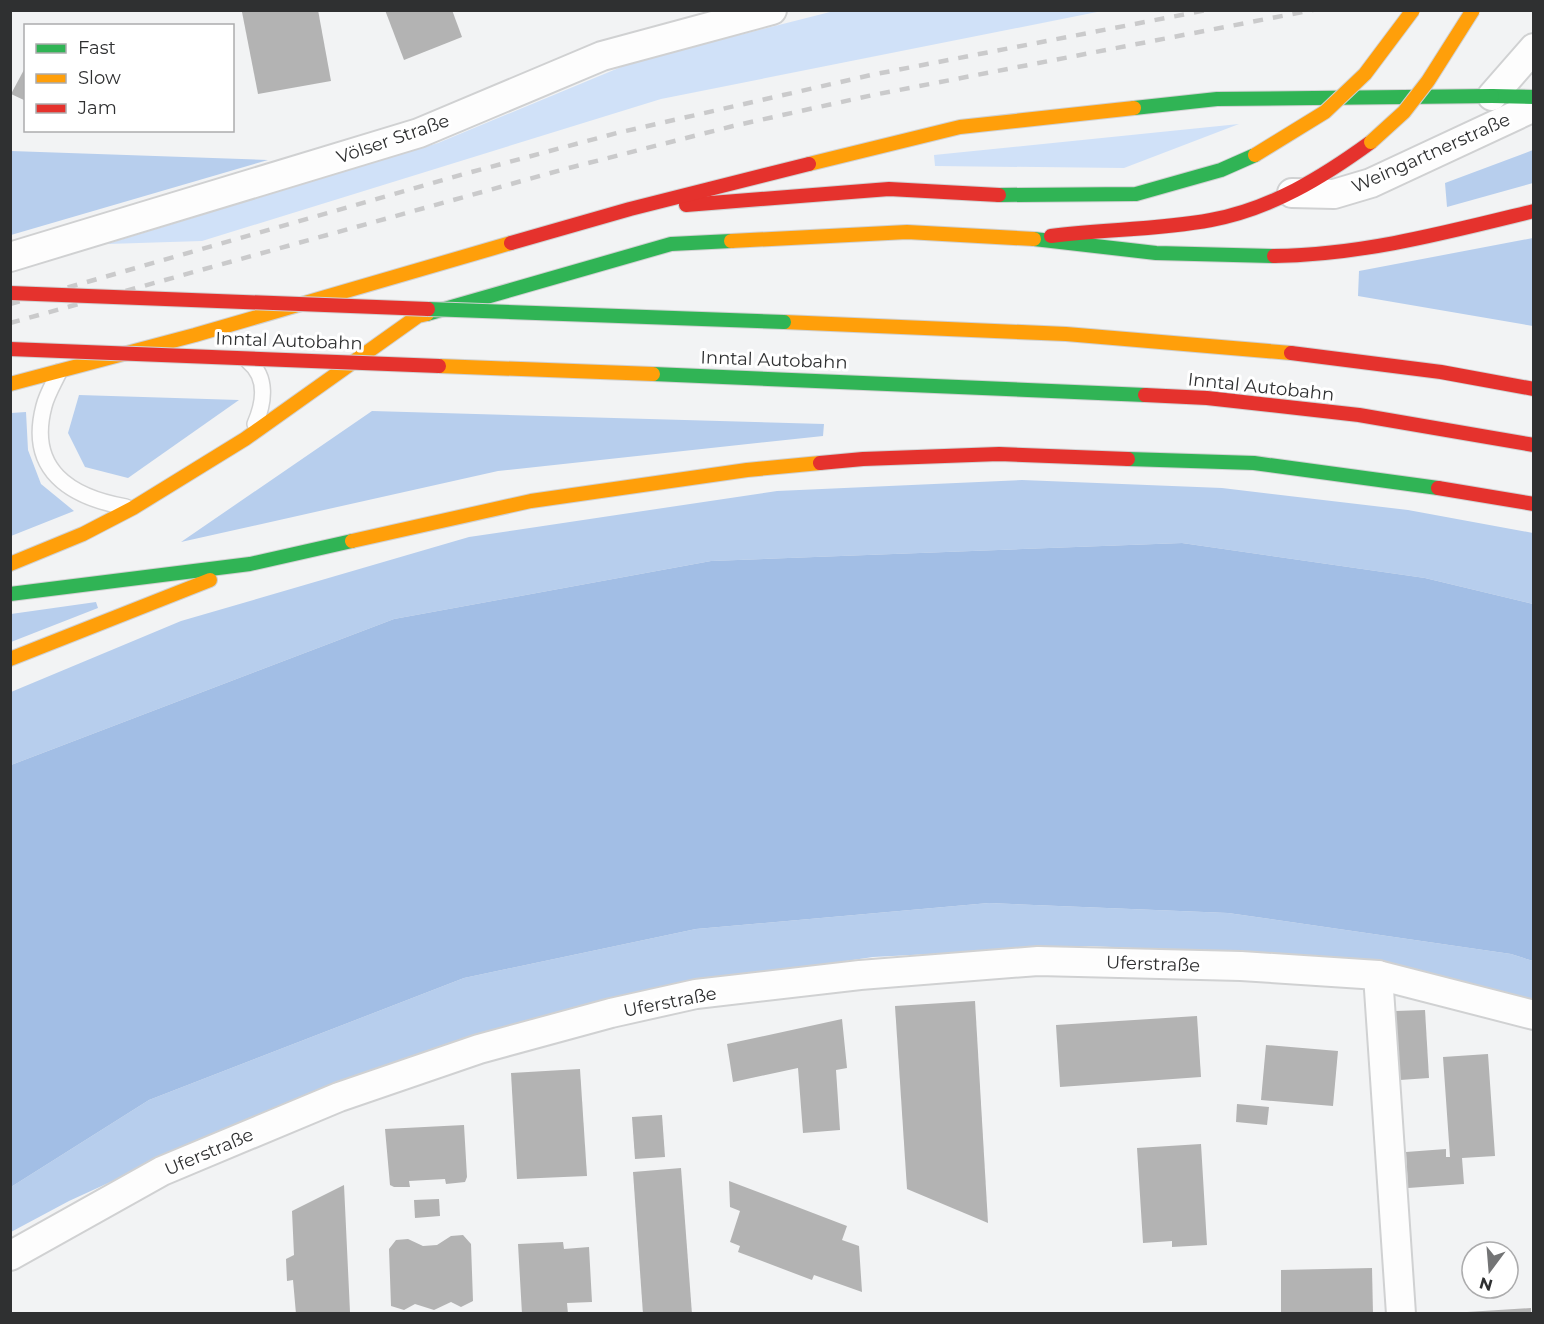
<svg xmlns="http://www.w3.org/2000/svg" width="1544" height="1324" font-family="Montserrat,sans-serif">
<rect width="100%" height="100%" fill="#f2f3f4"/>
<g fill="#d0e1f8">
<polygon points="834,11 1102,11 661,99 202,241 107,244 438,143 633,62"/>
<polygon points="1239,124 1124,168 935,166 934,155"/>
</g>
<g fill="#b7ceed">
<polygon points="1533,150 1533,183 1447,207 1445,183"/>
<polygon points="11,151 268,160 11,235"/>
<polygon points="1533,238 1533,326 1358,296 1359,271"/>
<polygon points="79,395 239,400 128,478 85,467 68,433"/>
<polygon points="372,411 824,424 823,436 498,471 181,542"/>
<polygon points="26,412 28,450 41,484 74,511 11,536 11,413"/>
<polygon points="1022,480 1222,488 1408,510 1533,533 1533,604 1425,578 1182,543 711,561 394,619 11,765 11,692 181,621 469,537 777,491"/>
<polygon points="96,602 98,608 11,642 11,614"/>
<polygon points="989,903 1228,913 1511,954 1533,961 1533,1005 1244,953 1089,946 873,957 691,984 403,1062 237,1124 69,1201 11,1232 11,1187 149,1100 464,978 696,929"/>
</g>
<polygon fill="#a2bee5" points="1182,543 1425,578 1533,604 1533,961 1511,954 1228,913 989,903 696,929 464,978 149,1100 11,1187 11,765 394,619 711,561"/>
<g fill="#b3b3b3">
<polygon points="252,10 318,10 331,81 258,94 242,12"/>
<polygon points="385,10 452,10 462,37 404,60"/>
<polygon points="26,66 26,101 11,94"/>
<polygon points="975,1001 988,1223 907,1189 895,1006"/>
<polygon points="1425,1010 1429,1078 1400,1080 1395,1011"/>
<polygon points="1197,1016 1201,1077 1060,1087 1056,1025"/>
<polygon points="842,1019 847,1068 836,1070 840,1130 803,1133 798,1068 733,1082 727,1044"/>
<polygon points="1266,1045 1338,1051 1333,1106 1261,1100"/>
<polygon points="1488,1054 1495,1156 1462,1158 1464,1184 1408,1188 1406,1152 1446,1149 1446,1157 1450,1157 1443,1057"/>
<polygon points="580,1069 587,1176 517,1179 511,1073"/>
<polygon points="1237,1104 1269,1107 1267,1125 1236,1122"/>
<polygon points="662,1115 665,1157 635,1159 632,1117"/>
<polygon points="464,1125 467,1177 465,1182 446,1184 445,1179 409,1181 410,1187 394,1187 390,1185 385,1129"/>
<polygon points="1201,1144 1207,1245 1172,1247 1172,1241 1143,1243 1137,1148"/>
<polygon points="681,1168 692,1314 643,1314 633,1172"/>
<polygon points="729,1181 847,1226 842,1240 859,1246 862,1292 814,1275 812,1280 738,1252 740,1246 730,1242 740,1211 730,1207"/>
<polygon points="344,1185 350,1312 296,1314 293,1280 287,1281 286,1259 294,1255 292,1211"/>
<polygon points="439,1199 440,1216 415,1218 414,1200"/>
<polygon points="463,1235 471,1244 473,1301 461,1307 451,1302 434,1310 415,1304 404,1310 391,1306 389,1249 396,1240 408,1239 423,1246 437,1245 451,1236"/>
<polygon points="563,1242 564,1249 589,1247 592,1302 567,1303 568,1314 522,1314 518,1244"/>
<polygon points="1372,1268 1373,1314 1281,1314 1281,1270"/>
<polygon points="1531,1308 1531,1314 1468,1314 1467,1312"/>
</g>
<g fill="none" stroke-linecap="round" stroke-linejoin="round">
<defs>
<g id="lane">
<path d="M248,361C268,377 264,403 255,424"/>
<path d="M59,372C54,383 47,394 44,406C27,470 70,497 126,507"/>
</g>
<g id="street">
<polyline points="1492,96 1534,48"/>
<polyline points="1292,193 1334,194 1371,183 1534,107"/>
<polyline points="10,257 419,133 602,56 772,10"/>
<polyline points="1378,975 1401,1314"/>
<polyline points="10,1256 162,1171 339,1097 479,1049 611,1013 696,994 860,975 1038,961 1241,966 1378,975 1534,1015"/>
</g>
<g id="fast">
<polyline points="1492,96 1534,97"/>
<polyline points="1134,108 1217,99 1492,96"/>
<polyline points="999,195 1136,194 1221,170 1255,155"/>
<polyline points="1034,239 1156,253 1274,256"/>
<polyline points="427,314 671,244 731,241"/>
<polyline points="653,374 1145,395"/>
<polyline points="1128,459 1254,463 1438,488"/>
<polyline points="10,594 250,564 352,541"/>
</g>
<g id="slow">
<polyline points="809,164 960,127 1134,108"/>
<polyline points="731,241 907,232 1034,239"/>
<polyline points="784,322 1066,334 1291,353"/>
<polyline points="10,384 195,335 511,243"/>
<polyline points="352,541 531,501 747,470 820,463"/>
<polyline points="10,564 83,534 133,508 245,439 418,316 427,314"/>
<polyline points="10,659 210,580"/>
</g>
<g id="jam">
<polyline points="686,205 889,189 999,195"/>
<path d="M1051,236C1104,229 1158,230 1211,220C1271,209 1323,177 1371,142"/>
<polyline points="511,243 630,209 809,164"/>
<path d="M1274,256C1362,255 1448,232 1534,211"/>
<polyline points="1291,353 1441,372 1534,389"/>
<polyline points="1145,395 1207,398 1359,415 1534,445"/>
<polyline points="820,463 863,459 999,454 1128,459"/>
<polyline points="1438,488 1534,504"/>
</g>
</defs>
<use href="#lane" stroke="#d0d1d2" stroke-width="18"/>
<use href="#street" stroke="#d0d1d2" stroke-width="32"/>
<use href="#fast" stroke="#d0d1d2" stroke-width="16"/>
<use href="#slow" stroke="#d0d1d2" stroke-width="16"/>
<use href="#jam" stroke="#d0d1d2" stroke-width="16"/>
<use href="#lane" stroke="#fdfdfd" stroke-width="15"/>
<use href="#street" stroke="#fdfdfd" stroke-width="28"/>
<use href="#fast" stroke="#30b455" stroke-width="14"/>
<use href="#slow" stroke="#ff9f0a" stroke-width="14"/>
<use href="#jam" stroke="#e5322d" stroke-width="14"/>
<g stroke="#cacacb" stroke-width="4.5" stroke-dasharray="10 10" stroke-linecap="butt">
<polyline points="10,304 464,174 617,133 871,75 1207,10"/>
<polyline points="10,323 565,169 733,126 873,95 1313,10"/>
</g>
<defs>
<polyline id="fast-bridge" points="428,309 784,322"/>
<g id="slow-bridge">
<polyline points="1371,142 1404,112 1428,81 1473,10"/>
<polyline points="1255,155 1325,112 1365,74 1413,10"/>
<polyline points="439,366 653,374"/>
</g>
<g id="jam-bridge">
<polyline points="10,293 428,309"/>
<polyline points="10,349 439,366"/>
</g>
</defs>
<use href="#fast-bridge" stroke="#d0d1d2" stroke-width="16" stroke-linecap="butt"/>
<use href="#slow-bridge" stroke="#d0d1d2" stroke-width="16" stroke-linecap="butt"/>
<use href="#jam-bridge" stroke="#d0d1d2" stroke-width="16" stroke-linecap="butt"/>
<use href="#fast-bridge" stroke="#30b455" stroke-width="14"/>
<use href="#slow-bridge" stroke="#ff9f0a" stroke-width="14"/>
<use href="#jam-bridge" stroke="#e5322d" stroke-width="14"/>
</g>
<g text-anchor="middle" stroke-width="6" stroke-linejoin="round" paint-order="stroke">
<g font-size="18" fill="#2f3031" stroke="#fff">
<text transform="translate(393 139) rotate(-19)" y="6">Völser Straße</text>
<text transform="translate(1431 153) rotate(-24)" y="6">Weingartnerstraße</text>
<text transform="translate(289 341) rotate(2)" y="6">Inntal Autobahn</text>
<text transform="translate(774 360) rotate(2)" y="6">Inntal Autobahn</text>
<text transform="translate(1261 387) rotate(6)" y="6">Inntal Autobahn</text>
<text transform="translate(1153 964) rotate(2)" y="6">Uferstraße</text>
<text transform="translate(670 1002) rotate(-11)" y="6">Uferstraße</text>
<text transform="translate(209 1152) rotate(-23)" y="6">Uferstraße</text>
</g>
</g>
<rect width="1544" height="1324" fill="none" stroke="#2f3031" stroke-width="24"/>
<rect x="24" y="24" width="210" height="108" fill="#ffffff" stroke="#acacad" stroke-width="1.5"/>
<rect x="36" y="44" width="30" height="9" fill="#30b455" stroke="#acacad" stroke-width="1.5"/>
<text x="78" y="54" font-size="18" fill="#2f3031">Fast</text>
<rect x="36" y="74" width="30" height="9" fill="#ff9f0a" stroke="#acacad" stroke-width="1.5"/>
<text x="78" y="84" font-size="18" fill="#2f3031">Slow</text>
<rect x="36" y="104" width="30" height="9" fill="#e5322d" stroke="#acacad" stroke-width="1.5"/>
<text x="78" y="114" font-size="18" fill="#2f3031">Jam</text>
<g transform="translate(1490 1270) rotate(196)"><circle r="28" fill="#ffffff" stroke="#acacad" stroke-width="1.5"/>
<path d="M0-4.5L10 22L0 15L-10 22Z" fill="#737475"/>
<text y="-9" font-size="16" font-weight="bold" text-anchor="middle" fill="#2f3031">N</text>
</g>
</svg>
